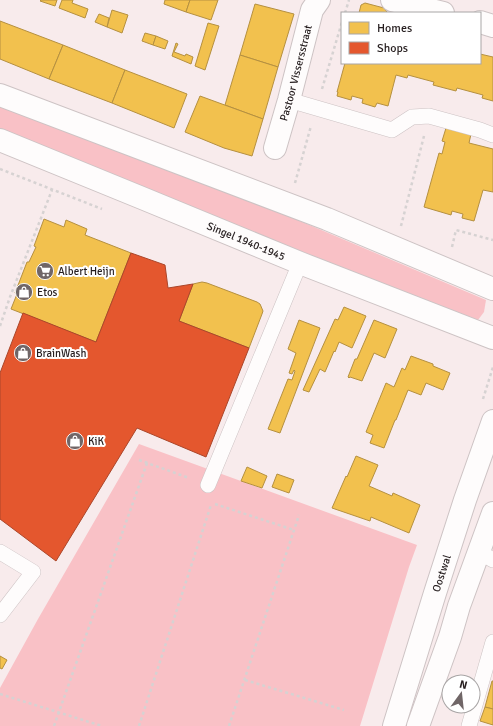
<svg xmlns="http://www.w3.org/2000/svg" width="493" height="726" font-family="Signika,sans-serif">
<rect width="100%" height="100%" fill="#f8ebec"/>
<g fill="#f9c1c6">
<polygon points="0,103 246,198 486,300 484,312 478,320 0,134"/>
<polygon points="139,444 417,545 409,567 360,726 0,726 0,688 38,619"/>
</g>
<g fill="#f2c14e" stroke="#b59040">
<polygon points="41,0 57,0 55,6 40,1"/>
<polygon points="62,0 73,0 72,3 88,9 85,18 59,8"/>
<polygon points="165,0 190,0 186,12 164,4"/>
<polygon points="190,0 218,0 211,20 186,12"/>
<polygon points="365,3 384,8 387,12 386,13 359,13 361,5"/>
<polygon points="255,4 294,14 278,67 240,55"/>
<polygon points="112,10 128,15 122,33 107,27"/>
<polygon points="99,14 109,18 107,27 95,22"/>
<polygon points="0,21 63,45 49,79 0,59"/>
<polygon points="208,23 219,26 205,70 195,66"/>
<polygon points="145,33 156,36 153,45 142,41"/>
<polygon points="156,36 168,41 165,49 153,45"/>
<polygon points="176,43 178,44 174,52 185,56 186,54 193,57 191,64 172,56"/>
<polygon points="63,45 125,70 112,103 49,79"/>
<polygon points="480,54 493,57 493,101 482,98 483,95 457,88 456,91 433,85 434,82 408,75 407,78 396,75 388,106 377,103 375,107 362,103 363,99 352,96 351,100 337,96 338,92 337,92 345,63 480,63"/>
<polygon points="240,55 278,67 263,119 225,105"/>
<polygon points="125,70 187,94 174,128 112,103"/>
<polygon points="200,96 263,119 252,156 224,148 185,132"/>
<polygon points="446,128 471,134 469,143 493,149 493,192 483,190 474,221 462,218 463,214 452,211 451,215 424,207 439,153 442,154 445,142 442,141"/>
<polygon points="44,219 64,227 66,220 87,229 85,235 131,253 96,342 11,309 17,294 15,293 27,262 29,262 36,247 34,246"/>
<polygon points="202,282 207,283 257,302 260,304 263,311 262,314 249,348 179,321 193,284"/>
<polygon points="344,307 366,316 352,348 339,342 335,352 334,351 325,372 320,369 309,392 303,390 335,319 338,320"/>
<polygon points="299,320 320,328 280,433 268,429 288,379 292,380 295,371 294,370 292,374 289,373 296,353 288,349"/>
<polygon points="374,320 397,329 385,358 374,353 362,381 350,377 349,378 348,377 355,359 357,359"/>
<polygon points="411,356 433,364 433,366 450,373 443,390 426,383 421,395 408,390 396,420 395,420 384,448 370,443 373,435 366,432 386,383 394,387 402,368 405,370"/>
<polygon points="356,456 378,465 369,486 392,496 393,493 420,505 409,533 371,517 370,521 332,508 346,476 347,477"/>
<polygon points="247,467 267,476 262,488 241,481"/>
<polygon points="277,474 294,480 289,493 272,487"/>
<polygon points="0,656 7,660 2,669 0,668"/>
<polygon points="492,681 493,681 493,709 485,707"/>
<polygon points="485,707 493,709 493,725 480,721"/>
</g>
<polygon fill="#e4572e" stroke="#ab462a" points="131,253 165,265 168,288 193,284 179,321 249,348 206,457 137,428 56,561 0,519 0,373 23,313 96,342"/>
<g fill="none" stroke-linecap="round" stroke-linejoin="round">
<defs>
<g id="service">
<polyline points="289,100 392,130 412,117 429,116 480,130 493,135"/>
<polyline points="208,485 300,263"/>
<polyline points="0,552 33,572 0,615"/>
<polyline points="479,552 493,560"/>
<polyline points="469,726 493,642"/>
</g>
<g id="minor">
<polyline points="392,0 443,13"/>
<polyline points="480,22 493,26"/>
<path id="s1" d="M275,148L289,100L312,10L319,0"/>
</g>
<g id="tertiary">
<path id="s2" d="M394,726L435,593L465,500L493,421"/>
<polyline points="418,726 450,637 459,606 493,513"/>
</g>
<g id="secondary">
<polyline points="0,95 327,219 493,289"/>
<path id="s3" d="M0,140L142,198L300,263L493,338"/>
</g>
</defs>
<use href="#service" stroke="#cdc3c4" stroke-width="16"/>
<use href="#minor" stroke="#cdc3c4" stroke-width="24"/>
<use href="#tertiary" stroke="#cdc3c4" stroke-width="24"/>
<use href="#secondary" stroke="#cdc3c4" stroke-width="24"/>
<g stroke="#d6d2d2" stroke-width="2.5" stroke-dasharray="3 3" stroke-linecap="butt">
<polyline points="345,13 349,0"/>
<polyline points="322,89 342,22"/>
<polyline points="0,169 102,209"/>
<polyline points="295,183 311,126"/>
<polyline points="401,226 424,136"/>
<polyline points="452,247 456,230 493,240"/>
<polyline points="0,326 10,297 52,190"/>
<polyline points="483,399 493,367"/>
<polyline points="139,460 189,478"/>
<polyline points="215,504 294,530"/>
<polyline points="245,680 344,710"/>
<polyline points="0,694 102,726"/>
<polyline points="54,726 147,463"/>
<polyline points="139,726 211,505"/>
<polyline points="229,726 299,515"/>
</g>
<use href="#service" stroke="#fefcfc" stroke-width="15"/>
<use href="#minor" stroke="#fefcfc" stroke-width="22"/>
<use href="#tertiary" stroke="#fefcfc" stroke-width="22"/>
<use href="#secondary" stroke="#fefcfc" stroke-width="22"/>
</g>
<defs>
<symbol id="supermarket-disc" viewBox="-11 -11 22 22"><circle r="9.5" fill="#706667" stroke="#fff"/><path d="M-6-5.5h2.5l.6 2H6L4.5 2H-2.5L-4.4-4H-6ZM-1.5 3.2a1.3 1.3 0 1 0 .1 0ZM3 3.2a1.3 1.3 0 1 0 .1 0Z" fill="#fff"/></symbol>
<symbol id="shop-disc" viewBox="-11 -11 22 22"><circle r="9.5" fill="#706667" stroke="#fff"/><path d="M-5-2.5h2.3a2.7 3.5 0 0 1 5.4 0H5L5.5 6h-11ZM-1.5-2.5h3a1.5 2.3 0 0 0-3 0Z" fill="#fff"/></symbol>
</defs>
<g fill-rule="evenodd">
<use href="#supermarket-disc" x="35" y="261" width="20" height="20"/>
<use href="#shop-disc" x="14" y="282" width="20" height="20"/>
<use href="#shop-disc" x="13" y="343" width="20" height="20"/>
<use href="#shop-disc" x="65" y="431" width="20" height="20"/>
</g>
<g text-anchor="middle" stroke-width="4" stroke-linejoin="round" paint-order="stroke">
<g font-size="11" fill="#261e1f" stroke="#fff">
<text dy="4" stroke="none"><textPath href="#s1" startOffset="78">Pastoor Vissersstraat</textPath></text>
<text dy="4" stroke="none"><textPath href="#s3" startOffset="266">Singel 1940-1945</textPath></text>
<text dy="4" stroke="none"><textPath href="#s2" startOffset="160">Oostwal</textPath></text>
</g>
<g font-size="11" fill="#261e1f" stroke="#fff" text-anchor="start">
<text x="58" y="275">Albert Heijn</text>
<text x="37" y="296">Etos</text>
<text x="36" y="357">BrainWash</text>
<text x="88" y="445">KiK</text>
</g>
</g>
<rect x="341" y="12" width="140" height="52" fill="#ffffff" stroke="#a8a5a5"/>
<rect x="349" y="22" width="20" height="12" fill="#f2c14e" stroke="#a8a5a5"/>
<text x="377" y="32" font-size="12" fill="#261e1f">Homes</text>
<rect x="349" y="42" width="20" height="12" fill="#e4572e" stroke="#a8a5a5"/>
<text x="377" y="52" font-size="12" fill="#261e1f">Shops</text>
<g transform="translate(461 694) rotate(15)"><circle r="19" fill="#ffffff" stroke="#a8a5a5"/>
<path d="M0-3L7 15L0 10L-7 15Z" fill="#706667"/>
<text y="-6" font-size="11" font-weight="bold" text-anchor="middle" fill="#261e1f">N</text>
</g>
</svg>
